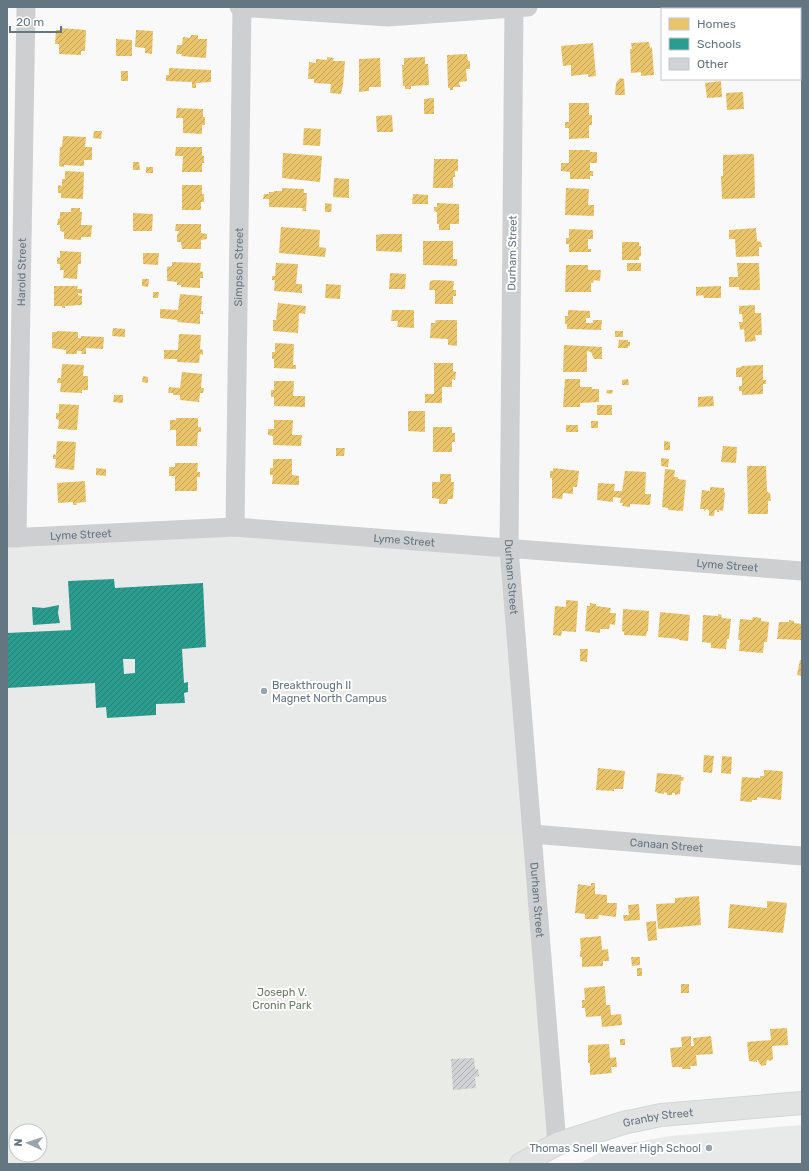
<svg xmlns="http://www.w3.org/2000/svg" width="809" height="1171" font-family="Rubik,sans-serif">
<defs>
<pattern id="homes-hatch" width="6" height="6" patternUnits="userSpaceOnUse"><rect width="6" height="6" fill="#e9c46a"/><path d="M-1 1l2-2M0 6l6-6M5 7l2-2" fill="none" stroke="#c0a45d"/></pattern>
<pattern id="schools-hatch" width="6" height="6" patternUnits="userSpaceOnUse"><rect width="6" height="6" fill="#2a9d8f"/><path d="M-1 1l2-2M0 6l6-6M5 7l2-2" fill="none" stroke="#277e75"/></pattern>
<pattern id="building-hatch" width="6" height="6" patternUnits="userSpaceOnUse"><rect width="6" height="6" fill="#d0d2d3"/><path d="M-1 1l2-2M0 6l6-6M5 7l2-2" fill="none" stroke="#acafb1"/></pattern>
</defs>
<rect width="100%" height="100%" fill="#f9f9f9"/>
<g fill="#e8e9e9">
<polygon points="235,527 509,548 532,834 7,834 7,538"/>
<polygon points="802,1125 802,1164 578,1164 599,1153 632,1143 670,1136"/>
</g>
<path fill="#e8ebe6" fill-rule="evenodd" d="M7,834H532L557,1144L521,1164H7ZM16,1131H40V1155H16Z"/>
<g fill="url(#homes-hatch)">
<polygon points="60,28 86,30 85,51 81,51 81,55 59,54 59,44 55,44 56,30 60,30"/>
<polygon points="136,30 153,31 152,54 145,53 145,48 135,47"/>
<polygon points="191,35 198,35 198,39 207,39 206,58 181,56 182,54 176,54 177,45 182,45 183,37 190,38"/>
<polygon points="116,39 132,40 132,56 116,56"/>
<polygon points="649,42 650,48 652,47 654,75 641,76 641,72 631,73 630,49 632,49 631,43"/>
<polygon points="593,43 596,76 588,77 588,74 571,76 571,65 563,66 561,46"/>
<polygon points="467,54 468,61 470,61 470,69 466,69 467,81 459,82 460,87 453,87 453,90 450,90 450,88 448,88 447,55"/>
<polygon points="327,57 334,58 333,61 345,61 343,85 341,94 330,93 331,84 314,83 314,79 308,79 309,62 316,63 316,59 327,60"/>
<polygon points="425,57 425,64 428,64 429,85 411,86 411,89 405,89 405,86 403,86 402,65 404,65 404,58"/>
<polygon points="380,58 381,87 369,87 369,91 359,92 359,59"/>
<polygon points="169,68 211,70 211,82 196,83 196,88 192,88 192,82 166,81 166,75 169,75"/>
<rect x="121" y="71" width="7" height="10"/>
<polygon points="620,78 624,79 625,95 615,95 616,83"/>
<polygon points="721,81 722,97 707,98 705,83"/>
<polygon points="743,92 744,109 727,110 726,93"/>
<polygon points="434,98 434,114 424,114 424,99"/>
<polygon points="569,103 589,103 589,115 592,115 592,125 589,125 589,138 569,139 569,128 565,128 565,122 569,122"/>
<polygon points="177,108 203,109 203,117 205,117 205,125 202,125 202,134 183,133 183,118 176,118"/>
<polygon points="392,115 393,132 377,132 376,116"/>
<polygon points="304,128 321,129 320,146 303,145"/>
<polygon points="94,131 102,131 101,139 93,138"/>
<polygon points="63,136 86,137 85,147 92,147 92,160 84,160 84,166 64,165 64,167 59,166 60,147 62,147"/>
<polygon points="176,147 202,147 202,156 204,156 204,163 202,163 202,172 182,172 183,156 175,156"/>
<polygon points="569,150 590,150 590,152 597,152 597,163 590,163 590,171 593,171 593,176 590,176 590,179 570,179 570,172 561,171 561,163 569,163"/>
<polygon points="283,153 322,156 320,182 282,178"/>
<polygon points="754,154 755,198 722,199 721,176 723,176 723,155"/>
<polygon points="434,159 458,159 458,171 455,171 455,177 453,177 453,188 433,188"/>
<polygon points="133,162 139,162 140,170 133,170"/>
<rect x="146" y="167" width="7" height="6"/>
<polygon points="65,171 84,172 83,199 61,198 61,193 58,193 58,185 62,186 62,179 65,179"/>
<polygon points="334,178 349,179 349,198 333,197"/>
<polygon points="182,185 202,185 202,194 204,194 204,202 201,202 201,210 182,210"/>
<polygon points="282,188 304,189 304,193 307,193 306,211 302,211 303,208 269,207 269,199 263,199 264,194 269,194 269,192 274,192 274,191 282,191"/>
<polygon points="566,188 589,189 588,205 594,205 594,216 565,215"/>
<polygon points="413,194 428,195 428,204 412,204"/>
<polygon points="325,203 332,204 331,212 325,212"/>
<polygon points="437,203 459,204 459,224 450,224 450,230 439,230 439,224 437,224 437,212 434,211 434,207 437,207"/>
<polygon points="71,208 80,208 80,212 82,212 81,225 92,225 91,237 81,237 81,240 64,239 64,232 60,231 60,225 57,225 58,219 60,218 60,212 71,212"/>
<polygon points="133,213 153,214 152,231 133,231"/>
<polygon points="176,224 201,224 201,233 207,234 207,239 201,240 201,249 182,249 181,242 177,242 177,234 178,234 179,231 175,231"/>
<polygon points="281,227 320,230 319,247 326,248 325,257 279,253"/>
<polygon points="756,228 757,241 761,242 762,247 759,247 759,256 736,257 735,239 729,239 729,230"/>
<polygon points="569,229 593,230 593,239 588,239 588,249 591,249 591,252 569,252 569,244 566,244 566,238 569,238"/>
<polygon points="383,234 402,234 402,252 376,251 376,235"/>
<polygon points="423,241 453,241 453,259 457,259 457,266 423,265"/>
<polygon points="622,242 639,242 639,246 641,246 641,256 639,257 639,260 622,260"/>
<polygon points="60,251 81,252 81,264 78,264 77,279 63,278 64,270 60,270 60,264 57,264 57,257 60,258"/>
<polygon points="143,253 159,253 158,265 143,264"/>
<polygon points="172,262 201,263 200,271 203,272 203,278 200,278 200,288 181,287 181,285 177,285 177,282 167,281 167,267 172,266"/>
<polygon points="276,263 298,264 296,284 302,284 302,293 274,291 275,280 272,280 272,276 275,276"/>
<rect x="627" y="263" width="14" height="8"/>
<polygon points="737,263 759,263 760,290 739,290 739,287 729,287 729,277 738,277"/>
<polygon points="566,265 588,265 588,270 601,270 600,281 594,280 593,283 591,283 591,292 565,292"/>
<polygon points="390,273 406,274 405,289 389,289"/>
<polygon points="142,279 149,279 148,287 142,286"/>
<polygon points="435,280 454,281 453,290 456,290 456,296 453,296 453,304 435,304 435,290 429,290 430,281"/>
<polygon points="326,284 341,285 340,299 325,298"/>
<polygon points="54,286 78,286 77,289 82,289 82,294 78,293 78,295 82,296 82,305 65,306 65,308 62,308 62,306 54,306"/>
<polygon points="721,286 721,298 704,298 703,295 696,296 696,287"/>
<polygon points="153,292 159,292 158,298 153,298"/>
<polygon points="180,294 202,296 201,311 203,311 203,314 200,314 200,324 177,322 178,320 160,318 160,309 178,310"/>
<polygon points="278,303 306,306 305,314 299,313 298,333 273,331 273,320 276,320"/>
<polygon points="755,305 755,313 761,313 762,335 755,335 756,341 745,342 744,329 740,330 739,322 743,322 742,314 739,314 739,306"/>
<polygon points="392,310 414,310 414,328 397,327 398,321 391,321"/>
<polygon points="568,310 590,311 590,318 586,318 586,323 593,323 593,320 602,320 601,330 567,329 567,324 565,324 565,316 568,316"/>
<polygon points="436,320 457,320 457,346 448,345 448,339 430,338 431,323 435,323"/>
<polygon points="113,328 125,329 125,337 112,336"/>
<polygon points="57,331 78,332 78,338 81,338 81,336 104,337 103,349 86,348 86,354 81,354 82,351 77,351 77,354 66,354 66,350 52,348 52,332 57,332"/>
<rect x="615" y="331" width="8" height="6"/>
<polygon points="179,334 201,335 200,349 203,350 203,355 200,354 199,363 177,362 177,359 164,359 164,350 178,350"/>
<polygon points="619,340 628,340 628,342 630,342 630,346 628,346 628,348 618,348"/>
<polygon points="275,343 294,344 293,365 296,365 296,369 274,368 274,359 272,359 272,352 275,352"/>
<polygon points="564,345 602,347 602,359 594,359 591,352 587,351 587,372 563,372"/>
<polygon points="434,363 453,363 453,371 456,372 455,380 452,379 452,387 442,387 442,403 425,403 425,394 434,394"/>
<polygon points="62,364 84,365 83,376 88,376 88,390 82,390 82,393 60,392 61,383 57,383 58,378 61,378"/>
<polygon points="763,365 763,380 766,380 766,384 763,384 763,394 742,395 742,391 739,391 739,386 742,386 742,377 736,377 736,368 742,367 741,366"/>
<polygon points="182,372 202,374 201,388 204,388 203,393 200,393 199,402 180,400 180,395 173,395 173,393 168,393 169,387 180,388"/>
<polygon points="143,376 148,377 148,383 142,382"/>
<polygon points="565,379 580,379 580,387 592,387 592,389 599,389 599,402 580,403 580,407 563,407"/>
<polygon points="628,379 629,385 622,385 622,380"/>
<polygon points="274,381 294,381 293,396 305,396 305,407 274,406 274,397 271,397 271,390 274,390"/>
<polygon points="607,390 613,390 612,394 606,393"/>
<polygon points="114,395 123,395 123,403 113,402"/>
<polygon points="713,396 714,406 698,407 698,397"/>
<polygon points="59,404 79,405 77,430 58,429 59,420 56,419 56,413 59,413"/>
<rect x="597" y="405" width="15" height="10"/>
<polygon points="408,411 425,411 425,432 408,431"/>
<polygon points="176,418 198,418 198,427 201,427 201,432 198,432 197,446 176,446 176,430 170,430 170,420 176,420"/>
<polygon points="274,420 293,420 292,435 302,435 301,446 273,445 273,436 268,435 268,429 274,429"/>
<rect x="591" y="421" width="7" height="7"/>
<rect x="566" y="425" width="12" height="7"/>
<polygon points="433,427 452,427 452,433 455,433 455,442 452,442 452,452 433,452"/>
<polygon points="57,441 76,442 74,470 55,468 56,459 53,459 53,454 56,455"/>
<polygon points="664,441 670,442 670,450 664,450"/>
<polygon points="723,446 737,447 736,463 721,462"/>
<polygon points="336,448 345,448 344,456 336,456"/>
<polygon points="661,458 669,459 668,467 661,466"/>
<polygon points="273,459 292,459 292,475 299,476 299,485 272,484 273,475 270,475 270,468 273,468"/>
<polygon points="175,463 198,463 197,472 200,472 200,477 197,477 197,491 175,491 175,476 169,476 169,467 175,467"/>
<polygon points="747,466 766,466 767,492 770,493 771,501 768,501 768,514 748,514"/>
<polygon points="96,468 106,469 106,476 96,475"/>
<polygon points="553,468 579,471 577,487 573,487 573,494 563,493 562,499 552,498 552,478 550,478 550,471 553,471"/>
<polygon points="665,469 675,470 674,477 678,477 678,479 686,480 683,511 668,510 668,508 662,507"/>
<polygon points="625,471 646,472 645,494 651,494 650,505 630,504 630,507 622,506 623,503 620,503 621,498 613,497 613,502 597,500 598,483 615,484 614,491 622,491"/>
<polygon points="440,474 451,474 451,482 454,482 453,499 448,499 447,504 439,504 439,499 432,498 432,482 440,482"/>
<polygon points="85,481 86,502 76,503 77,505 73,505 73,502 58,503 57,483"/>
<polygon points="710,487 724,488 724,492 725,493 723,511 719,510 719,512 717,512 717,510 715,510 714,516 709,516 709,510 706,509 705,511 704,511 704,509 700,509 702,490 710,491"/>
<polygon points="566,600 578,601 576,632 562,631 561,636 553,635 555,606 566,607"/>
<polygon points="590,603 596,604 596,606 611,608 610,613 616,613 615,625 610,624 609,629 600,629 600,633 585,631 587,606 590,606"/>
<polygon points="623,609 649,611 648,631 647,631 646,636 624,635 624,632 622,631"/>
<polygon points="660,612 690,615 688,641 679,640 679,639 658,637"/>
<polygon points="718,614 722,615 721,617 723,618 731,619 729,639 727,639 726,649 711,648 711,643 702,642 703,615 718,616"/>
<polygon points="753,617 761,618 761,621 769,622 767,642 764,642 763,653 739,651 740,640 738,640 740,619 752,620"/>
<polygon points="789,620 794,621 794,623 802,624 801,640 777,639 779,622 789,622"/>
<polygon points="580,649 588,649 587,662 580,661"/>
<polygon points="800,660 802,660 802,676 797,675"/>
<polygon points="704,755 714,756 712,773 703,772"/>
<polygon points="722,756 732,757 731,774 721,773"/>
<polygon points="598,768 625,771 623,789 614,789 614,791 596,790"/>
<polygon points="764,770 781,771 783,772 781,800 757,797 757,800 752,800 752,802 740,801 742,777 760,778 760,776 764,776"/>
<polygon points="657,773 681,775 681,777 684,777 683,781 681,781 680,794 675,795 675,793 672,793 672,795 667,795 667,793 664,792 664,794 657,793 657,792 655,792"/>
<polygon points="591,883 595,883 595,894 607,895 607,903 617,903 616,917 599,915 598,919 585,919 585,914 575,913 578,884 591,886"/>
<polygon points="699,896 701,925 658,929 656,904 675,903 675,898"/>
<polygon points="767,901 787,903 783,933 728,928 730,904 767,908"/>
<polygon points="639,904 640,920 624,921 623,915 629,915 628,905"/>
<polygon points="656,921 657,940 648,941 646,922"/>
<polygon points="601,936 602,950 608,949 609,961 603,961 603,966 582,967 582,957 580,957 580,951 581,951 580,938"/>
<polygon points="631,957 640,957 640,965 632,966"/>
<rect x="637" y="968" width="5" height="8"/>
<rect x="681" y="984" width="8" height="9"/>
<polygon points="605,986 606,1005 610,1005 611,1015 621,1014 622,1025 602,1027 601,1016 586,1017 585,1008 582,1008 582,1000 585,1000 584,988"/>
<polygon points="787,1028 788,1045 772,1046 773,1059 771,1060 772,1061 767,1060 766,1065 761,1066 760,1063 759,1064 758,1060 757,1060 757,1062 749,1061 747,1042 771,1040 770,1029"/>
<polygon points="691,1036 691,1046 694,1046 693,1038 711,1036 713,1054 696,1055 697,1066 690,1066 691,1069 682,1069 682,1067 672,1067 670,1048 682,1047 681,1037"/>
<rect x="620" y="1039" width="5" height="6"/>
<polygon points="609,1044 610,1058 616,1057 617,1067 611,1067 612,1073 590,1075 590,1063 588,1063 588,1045"/>
</g>
<g fill="url(#schools-hatch)" fill-rule="evenodd">
<path d="M114,579L115,588L203,583L206,647L182,649L184,683L188,682V692L184,693L185,703L156,704V715L107,718L106,707L96,708L95,683L7,688V633L71,630L68,581ZM123,659H135V673L124,674Z"/>
<polygon points="59,605 58,613 60,623 33,625 32,607 44,608"/>
</g>
<polygon fill="url(#building-hatch)" points="474,1058 475,1069 478,1069 479,1076 475,1077 476,1088 453,1090 451,1059"/>
<g fill="none" stroke-linecap="round" stroke-linejoin="round">
<defs>
<g id="secondary">
<path id="s6" d="M521,1164L557,1144L623,1123L661,1115L802,1103"/>
</g>
</defs>
<use href="#secondary" stroke="#d5d6d7" stroke-width="24"/>
<g stroke="#cecfd0" stroke-width="19">
<polyline points="239,7 388,17 528,7"/>
<path id="s1" d="M514,8L509,548L557,1144"/>
<path id="s2" d="M235,527L242,7"/>
<path id="s3" d="M7,538L235,527L802,571"/>
<path id="s4" d="M17,538L26,7"/>
<path id="s5" d="M532,834L802,856"/>
</g>
<use href="#secondary" stroke="#e1e2e2" stroke-width="22"/>
</g>
<g fill="#99a4ac" stroke="#fff" stroke-width="1.5">
<circle cx="264" cy="691" r="4"/>
<circle cx="709" cy="1148" r="4"/>
</g>
<g text-anchor="middle" stroke-width="4" stroke-linejoin="round" paint-order="stroke">
<g font-size="11" fill="#657683" stroke="#fff">
<text transform="translate(512 253) rotate(-89)" y="4">Durham Street</text>
<text dy="4" stroke="none"><textPath href="#s2" startOffset="260">Simpson Street</textPath></text>
<text dy="4" stroke="none"><textPath href="#s4" startOffset="266">Harold Street</textPath></text>
<text dy="4" stroke="none"><textPath href="#s3" startOffset="74">Lyme Street</textPath></text>
<text dy="4" stroke="none"><textPath href="#s3" startOffset="398">Lyme Street</textPath></text>
<text dy="4" stroke="none"><textPath href="#s3" startOffset="722">Lyme Street</textPath></text>
<text dy="4" stroke="none"><textPath href="#s1" startOffset="569">Durham Street</textPath></text>
<text dy="4" stroke="none"><textPath href="#s5" startOffset="135">Canaan Street</textPath></text>
<text dy="4" stroke="none"><textPath href="#s1" startOffset="893">Durham Street</textPath></text>
<text dy="4" stroke="none"><textPath href="#s6" startOffset="146">Granby Street</textPath></text>
</g>
<g font-size="11" fill="#657683" stroke="#fff" text-anchor="start">
<text x="272" y="689">Breakthrough II<tspan x="272" dy="13">Magnet North Campus</tspan></text>
<text x="701" y="1152" text-anchor="end">Thomas Snell Weaver High School</text>
</g>
<g font-size="11" fill="#687a64" stroke="#fff">
<text x="282" y="996">Joseph V.<tspan x="282" dy="13">Cronin Park</tspan></text>
</g>
</g>
<rect width="809" height="1171" fill="none" stroke="#657683" stroke-width="16"/>
<rect x="661" y="8" width="140" height="72" fill="#ffffff" stroke="#c1c8cd"/>
<rect x="669" y="18" width="20" height="12" fill="#e9c46a" stroke="#c1c8cd"/>
<text x="697" y="28" font-size="12" fill="#657683">Homes</text>
<rect x="669" y="38" width="20" height="12" fill="#2a9d8f" stroke="#c1c8cd"/>
<text x="697" y="48" font-size="12" fill="#657683">Schools</text>
<rect x="669" y="58" width="20" height="12" fill="#d0d2d3" stroke="#c1c8cd"/>
<text x="697" y="68" font-size="12" fill="#657683">Other</text>
<g transform="translate(28 1143) rotate(273)"><circle r="19" fill="#ffffff" stroke="#c1c8cd"/>
<path d="M0-3L7 15L0 10L-7 15Z" fill="#99a4ac"/>
<text y="-6" font-size="11" font-weight="bold" text-anchor="middle" fill="#657683">N</text>
</g>
<path d="M10 26v6h51v-6" fill="none" stroke="#657683" stroke-width="2"/>
<text x="16" y="26" font-size="12" fill="#657683" stroke="#ffffff" stroke-width="3" paint-order="stroke">20 m</text>
</svg>
